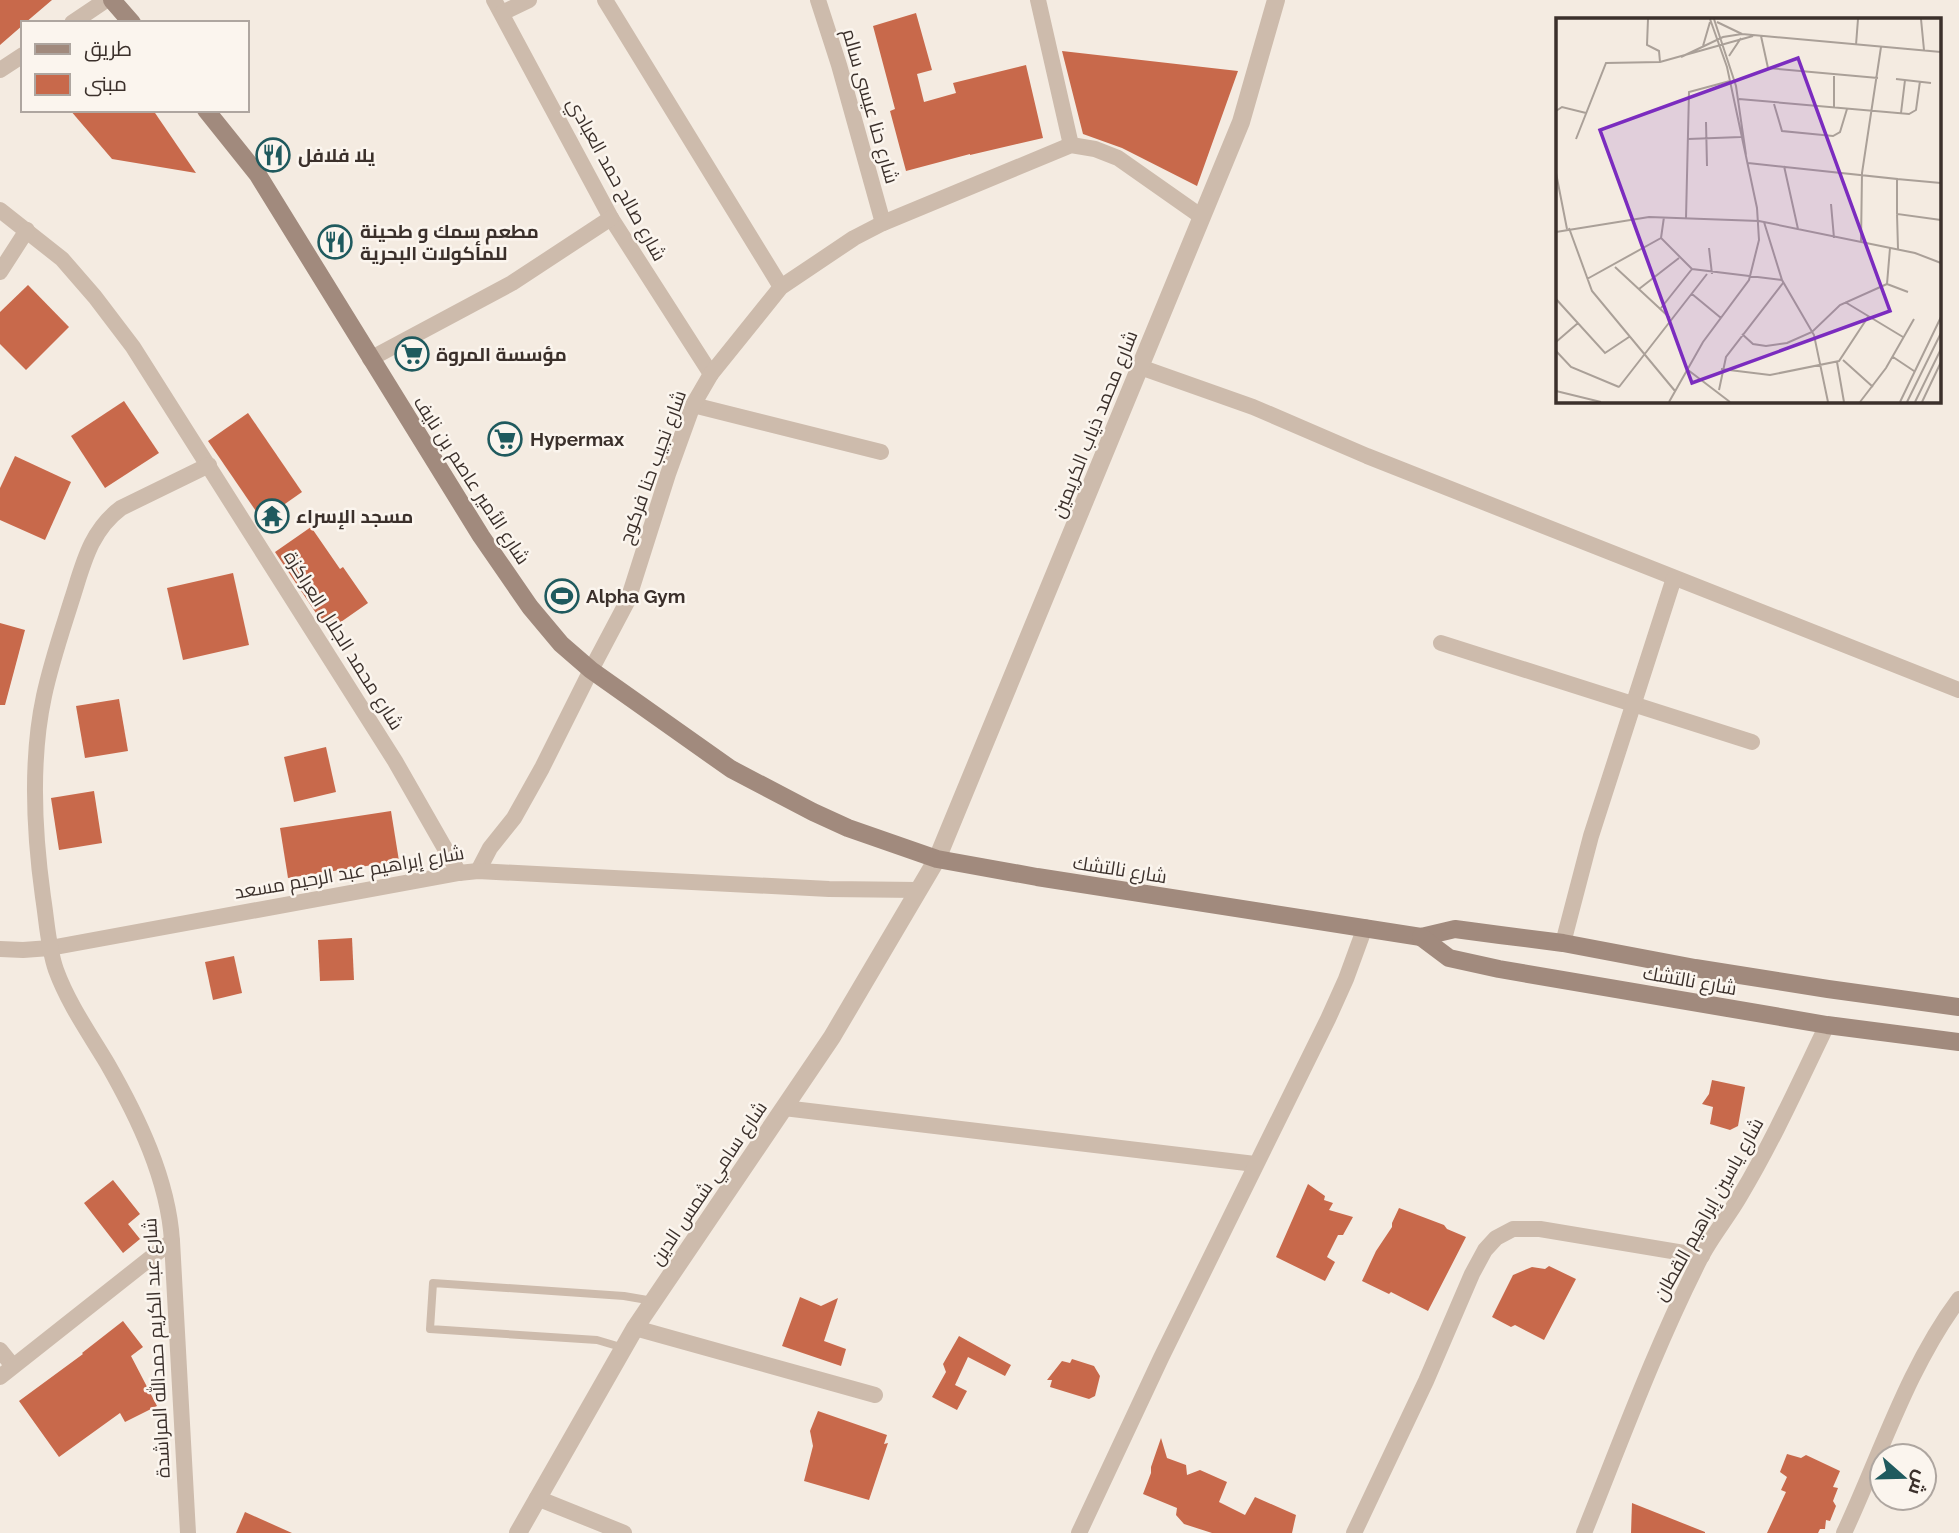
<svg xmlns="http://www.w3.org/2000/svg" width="1959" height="1533" font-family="Raleway,Cairo,sans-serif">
<rect width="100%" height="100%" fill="#f4ebe1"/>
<g fill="#c8694b">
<polygon points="0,0 52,0 25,23 23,23 23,25 0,45"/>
<polygon points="916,13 932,70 917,74 924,102 956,93 953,83 1026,65 1043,138 970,155 970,154 906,171 890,111 895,109 873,26"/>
<polygon points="1062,51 1238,71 1197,186 1122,148 1083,134"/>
<polygon points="70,110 153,110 196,173 112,159"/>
<polygon points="28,285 69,327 26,370 0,344 0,312"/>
<polygon points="124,401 159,453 105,488 71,436"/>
<polygon points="248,413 302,492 262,520 208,441"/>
<polygon points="15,456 71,482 45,540 0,520 0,488"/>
<polygon points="311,527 340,569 343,567 368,603 328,631 275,552"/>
<polygon points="233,573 249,645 183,660 167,588"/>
<polygon points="0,623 25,630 5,705 0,705"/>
<polygon points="119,699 128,751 85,758 76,706"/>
<polygon points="326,747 336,792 294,802 284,757"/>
<polygon points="94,791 102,843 59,850 51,798"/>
<polygon points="391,811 399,861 288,878 280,828"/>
<polygon points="352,938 354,980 320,981 318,940"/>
<polygon points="234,956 242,993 213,1000 205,962"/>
<polygon points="1712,1080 1745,1087 1738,1126 1730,1130 1710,1124 1713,1107 1702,1104 1709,1094"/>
<polygon points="113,1180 140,1214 128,1224 140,1239 123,1253 84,1203"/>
<polygon points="1308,1184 1325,1196 1324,1200 1333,1203 1329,1210 1353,1217 1343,1235 1338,1235 1327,1257 1335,1262 1325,1281 1276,1257"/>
<polygon points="1399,1208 1444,1225 1447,1229 1466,1237 1428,1311 1391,1292 1389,1294 1362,1281 1376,1251 1392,1227 1392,1223"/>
<polygon points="1549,1266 1576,1279 1544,1340 1515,1325 1511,1327 1492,1317 1513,1275 1532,1267 1545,1269"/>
<polygon points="800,1297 821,1306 838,1298 824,1341 846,1349 841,1366 782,1346"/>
<polygon points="123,1321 143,1347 131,1356 157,1406 125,1422 120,1413 59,1457 19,1401 83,1354 82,1353"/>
<polygon points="959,1336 1011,1365 1005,1376 968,1357 955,1385 967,1391 957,1410 932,1397 946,1372 943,1364"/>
<polygon points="1072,1359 1094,1366 1100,1376 1095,1396 1089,1399 1050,1387 1052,1380 1047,1380 1062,1361 1070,1363"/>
<polygon points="818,1411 887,1435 884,1444 888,1443 869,1500 804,1481 813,1446 810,1431"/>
<polygon points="1161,1438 1167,1458 1186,1465 1187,1475 1200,1470 1227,1482 1219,1502 1245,1515 1255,1497 1296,1515 1292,1533 1212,1533 1184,1524 1176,1515 1177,1508 1143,1494 1151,1473 1151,1467"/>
<polygon points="1787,1454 1801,1458 1806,1455 1840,1471 1833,1487 1838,1488 1833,1501 1836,1506 1830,1521 1826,1520 1825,1529 1820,1529 1818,1533 1767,1533 1786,1492 1781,1490 1787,1477 1780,1472"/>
<polygon points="1632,1503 1705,1532 1705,1533 1631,1533"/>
<polygon points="245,1512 292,1533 236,1533"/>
</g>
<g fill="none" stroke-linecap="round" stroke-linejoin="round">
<polyline stroke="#cdbbac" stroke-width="8" points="624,1348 597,1340 430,1329 433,1283 624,1296 653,1301"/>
<g stroke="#cdbbac" stroke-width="16">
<polyline points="494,0 611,218 711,374"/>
<polyline points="605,0 781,287"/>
<polyline points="818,0 839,65 883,223"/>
<polyline points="1038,0 1071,145"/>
<polyline points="502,13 529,0"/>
<polyline points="72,23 106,0"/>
<polyline points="0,70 23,55"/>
<polyline points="0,210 62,259 95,297 133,347 395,761 459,873"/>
<polyline points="0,272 27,230"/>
<polyline points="370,359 512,283 611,218"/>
<polyline points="1140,367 1253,407 1367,456 1959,690"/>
<polyline points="693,405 881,452"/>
<polyline points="1441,643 1752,742"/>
<polyline points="478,871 490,848 514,818 542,768 591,670 628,600 668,474 693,405 711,374 781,287 854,238 883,223 1071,145 1095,149 1118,158 1202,217"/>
<polyline points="1563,943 1591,836 1674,578"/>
<polyline points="0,949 23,950 50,948 459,873 478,871 829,889 918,890"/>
<polyline points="784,1108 1255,1164"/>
<polyline points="635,1328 875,1395"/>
<polyline points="0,1350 13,1366"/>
<polyline points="0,1377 172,1241"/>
<polyline points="537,1498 624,1533"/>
<path d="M188,1533L172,1241C168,1179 138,1117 107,1063C89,1033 68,1003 56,970C48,947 47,922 43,897C34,832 30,761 44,696C51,663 62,631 72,599C83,565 90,531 121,508L209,465"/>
<polyline points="1079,1533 1161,1358 1328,1019 1346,979 1365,927"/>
<polyline points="1354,1533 1426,1381 1472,1274 1485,1250 1496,1238 1513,1229 1540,1229 1702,1256"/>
<path d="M1584,1533C1621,1441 1655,1348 1700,1259C1711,1237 1728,1217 1740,1196C1773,1141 1799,1083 1827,1025"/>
<path d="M1844,1533C1880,1456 1908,1367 1959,1299"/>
</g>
<polyline stroke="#cdbbac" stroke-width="18" points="518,1533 635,1328 832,1037 937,859 1241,122 1276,0"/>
<g stroke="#a18a7d" stroke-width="18">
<polyline points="112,0 132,23"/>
<polyline points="206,110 258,175 481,536 530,607 561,644 591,670 731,769 813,812 848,828 937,859 1037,877 1421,937 1455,929 1500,935 1563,943 1695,968 1828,989 1959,1007"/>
<polyline points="1421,937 1449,958 1499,969 1827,1025 1959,1042"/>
</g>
</g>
<defs>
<symbol id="restaurant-ring" viewBox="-11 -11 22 22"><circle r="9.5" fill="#fbf5ee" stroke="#1f5a5e" stroke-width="1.5"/><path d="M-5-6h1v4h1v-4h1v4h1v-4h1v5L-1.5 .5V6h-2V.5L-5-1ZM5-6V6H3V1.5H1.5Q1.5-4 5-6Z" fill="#1f5a5e"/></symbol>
<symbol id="supermarket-ring" viewBox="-11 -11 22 22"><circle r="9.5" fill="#fbf5ee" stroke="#1f5a5e" stroke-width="1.5"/><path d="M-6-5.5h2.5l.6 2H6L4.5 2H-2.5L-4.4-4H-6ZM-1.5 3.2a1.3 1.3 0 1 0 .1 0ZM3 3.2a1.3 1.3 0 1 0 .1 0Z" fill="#1f5a5e"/></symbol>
<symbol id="temple-ring" viewBox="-11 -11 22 22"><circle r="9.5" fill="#fbf5ee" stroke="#1f5a5e" stroke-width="1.5"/><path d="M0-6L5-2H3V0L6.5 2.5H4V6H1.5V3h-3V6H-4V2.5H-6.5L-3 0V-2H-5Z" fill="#1f5a5e"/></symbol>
<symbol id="stadium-ring" viewBox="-11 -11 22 22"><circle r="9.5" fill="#fbf5ee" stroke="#1f5a5e" stroke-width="1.5"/><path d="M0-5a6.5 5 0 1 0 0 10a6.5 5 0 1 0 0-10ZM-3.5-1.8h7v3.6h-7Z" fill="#1f5a5e"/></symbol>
</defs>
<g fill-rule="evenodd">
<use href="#restaurant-ring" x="254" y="136" width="38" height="38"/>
<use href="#restaurant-ring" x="316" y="223" width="38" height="38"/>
<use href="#supermarket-ring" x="393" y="335" width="38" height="38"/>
<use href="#supermarket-ring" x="486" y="420" width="38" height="38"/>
<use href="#temple-ring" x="253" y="497" width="38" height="38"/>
<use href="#stadium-ring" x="543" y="577" width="38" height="38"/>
</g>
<g text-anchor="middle" stroke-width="5" stroke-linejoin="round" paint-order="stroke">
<g font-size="19" fill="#3b302b" stroke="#fbf5ee">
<text transform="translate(871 106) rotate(74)" y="7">شارع حنا عيسى سالم</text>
<text transform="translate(617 179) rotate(61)" y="7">شارع صالح حمد العبادي</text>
<text transform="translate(1094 424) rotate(-68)" y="7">شارع محمد ذياب الكريمين</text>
<text transform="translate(652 467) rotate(-70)" y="7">شارع نجيب حنا فركوح</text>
<text transform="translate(472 480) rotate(57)" y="7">شارع الأمير عاصم بن نايف</text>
<text transform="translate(344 640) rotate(58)" y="7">شارع محمد الجلال العراكزة</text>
<text transform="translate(1120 869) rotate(9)" y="7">شارع نالتشك</text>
<text transform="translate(349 872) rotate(-10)" y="7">شارع إبراهيم عبد الرحيم مسعد</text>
<text transform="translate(1690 980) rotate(10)" y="7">شارع نالتشك</text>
<text transform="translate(708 1183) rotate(-56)" y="7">شارع سامي شمس الدين</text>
<text transform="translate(1708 1209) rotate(-61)" y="7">شارع ياسين إبراهيم القطان</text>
<text transform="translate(156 1348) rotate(-93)" y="7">شارع عبد الكريم حمدالله المراشدة</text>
</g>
<g font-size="19" font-weight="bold" fill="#3b302b" stroke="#fbf5ee" text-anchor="start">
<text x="298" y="162">يلا فلافل</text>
<text x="360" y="238">مطعم سمك و طحينة<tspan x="360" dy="22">للمأكولات البحرية</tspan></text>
<text x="436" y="361">مؤسسة المروة</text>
<text x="530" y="446">Hypermax</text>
<text x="296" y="523">مسجد الإسراء</text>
<text x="586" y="603">Alpha Gym</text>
</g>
</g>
<g transform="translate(1556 18)">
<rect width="385" height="385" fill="#f4ebe1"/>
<path fill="none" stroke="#aaa098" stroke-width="2" d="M92,1L91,27L103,33L104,44M158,1L180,68L190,137M365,1L368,32M161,4L186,16M205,18L212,50L322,60M300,27L302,1M147,28L154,4M173,38L185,20M125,39L167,19L186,16L385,34M340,61L375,65M183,81L353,96L360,92L364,63M218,86L226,113L277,118L284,114L291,91M278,89V58M0,93L6,89L30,95M345,95L349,62M150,104L151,148M20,121L50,45L104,44L197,18M132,121L185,119M192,145L341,161V196L385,202M228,148L242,211M0,155L11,211M341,161L385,165M275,186L278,220M341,196L342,231M108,199L105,220L136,251L226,262M130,200L133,74L174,63M208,204L226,262L258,317L272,384M13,210L36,273L119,373M0,214L93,199L203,203L359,235L385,245M305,225L306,155L325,29M153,230L156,256M59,249L114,300M31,261L105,220M331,266L352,274M83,271L123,240M136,276L165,300M0,281L49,335L73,319M289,284L347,319M105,290L136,251M186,316L197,326L210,328L231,325L256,314L284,287L331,266L334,230M0,324L22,305M0,333L15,349L63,369M337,339L358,353M287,342L317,369M281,344L288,384M165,351L214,357L283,343L312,299M132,352L174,384M63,369L151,256M163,372L170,339L227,265M0,373L45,384M113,384L147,324L193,262L203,222L201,190L171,49L154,1M304,384L330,350L358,301M344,384L385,299M351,384L385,315M359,384L385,331M366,384L385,344"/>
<path fill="#7b2cbf" fill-opacity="0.15" stroke="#7b2cbf" stroke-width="3.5" d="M242,40L334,293L136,365L44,112Z"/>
<rect width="385" height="385" fill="none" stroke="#3b302b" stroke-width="3.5"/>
</g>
<rect x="21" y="21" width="228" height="91" fill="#fbf5ee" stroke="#aea6a0" stroke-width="2"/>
<rect x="35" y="44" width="35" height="10" fill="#a18a7d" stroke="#aea6a0" stroke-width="2"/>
<text x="84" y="56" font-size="21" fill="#3b302b">طريق</text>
<rect x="35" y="74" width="35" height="21" fill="#c8694b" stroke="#aea6a0" stroke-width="2"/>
<text x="84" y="91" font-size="21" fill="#3b302b">مبنى</text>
<g transform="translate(1903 1477) rotate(110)"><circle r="33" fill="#fbf5ee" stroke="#aea6a0" stroke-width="2"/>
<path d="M0-5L12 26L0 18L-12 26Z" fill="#1f5a5e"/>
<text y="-10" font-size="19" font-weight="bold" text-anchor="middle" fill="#3b302b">ش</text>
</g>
</svg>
